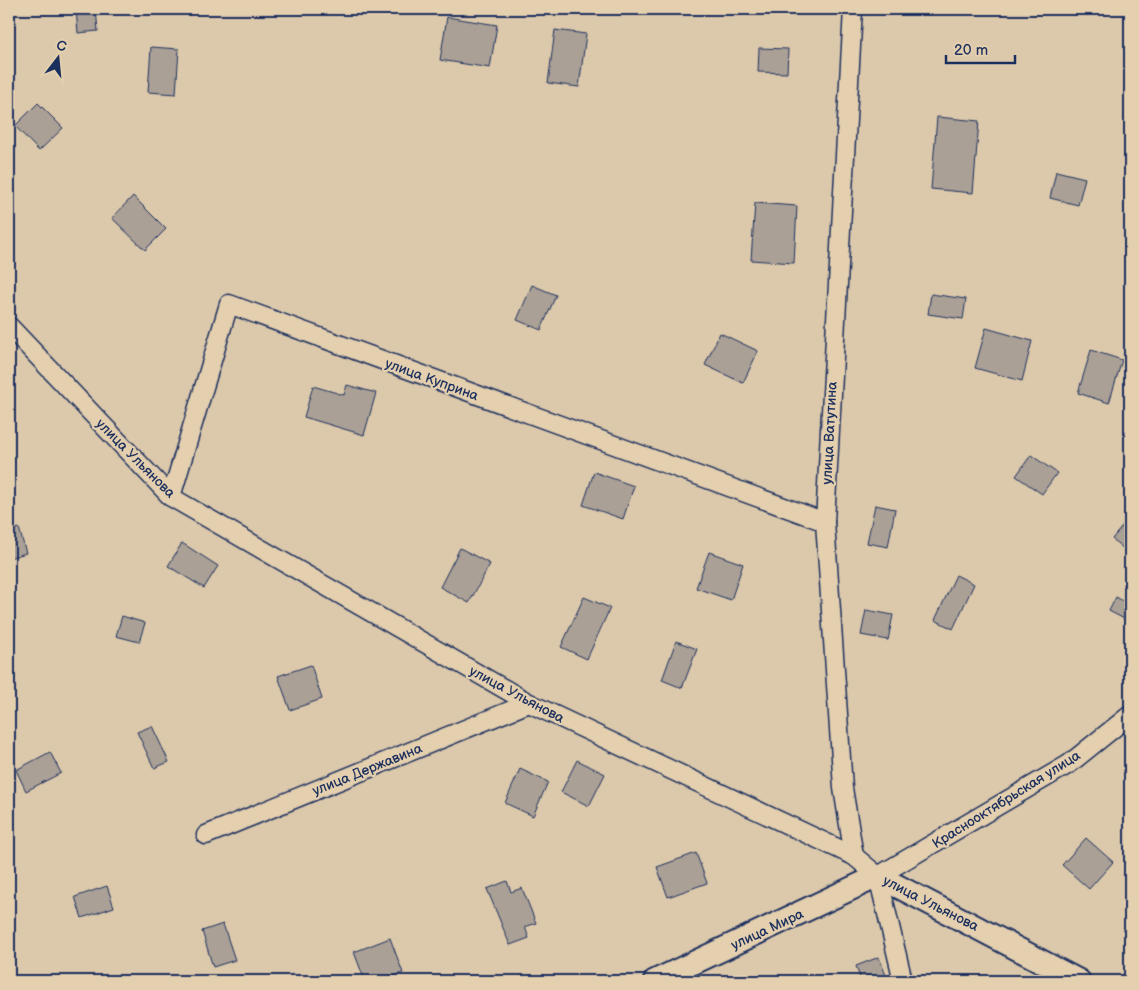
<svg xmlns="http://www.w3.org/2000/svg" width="1139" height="990" font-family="'Balsamiq Sans',sans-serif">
<rect width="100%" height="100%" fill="#dcc9ab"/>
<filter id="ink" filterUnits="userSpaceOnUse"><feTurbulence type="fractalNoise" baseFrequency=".02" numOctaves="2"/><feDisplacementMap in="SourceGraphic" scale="10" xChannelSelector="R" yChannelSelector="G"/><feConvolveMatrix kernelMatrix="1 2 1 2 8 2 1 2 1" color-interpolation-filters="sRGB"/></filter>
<g filter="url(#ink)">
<g fill="#aaa096" stroke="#1b2f5e">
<polygon points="76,9 96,9 98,31 78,33"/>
<polygon points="171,9 197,9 197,12 171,11"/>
<polygon points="447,17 497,25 490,68 440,60"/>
<polygon points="555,30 586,34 579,87 548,83"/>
<polygon points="151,47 179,49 176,94 148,92"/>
<polygon points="759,48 788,49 787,73 758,72"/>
<polygon points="38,103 63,128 39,151 15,126"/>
<polygon points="937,117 979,121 973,193 931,189"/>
<polygon points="1056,171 1085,178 1078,205 1050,198"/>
<polygon points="133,196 166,229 145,250 112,218"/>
<polygon points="755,203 797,206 794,263 751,260"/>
<polygon points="532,285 556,295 541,330 517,320"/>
<polygon points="931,294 966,299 963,319 928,314"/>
<polygon points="986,328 1032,341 1022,381 975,368"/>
<polygon points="720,333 758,351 743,383 705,365"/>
<polygon points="1091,350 1122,360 1109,403 1078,393"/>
<polygon points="347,385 376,393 364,435 304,417 313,386 344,395"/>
<polygon points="1031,455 1057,473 1042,494 1016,476"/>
<polygon points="594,472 634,486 623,519 583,505"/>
<polygon points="875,505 895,509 888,547 867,543"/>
<polygon points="1130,517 1130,554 1112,539"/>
<polygon points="19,528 26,553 9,558 9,531"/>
<polygon points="182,543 218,566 204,588 168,566"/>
<polygon points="460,548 490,564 469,603 440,587"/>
<polygon points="709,552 743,564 731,600 696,588"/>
<polygon points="956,575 974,584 953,629 935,620"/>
<polygon points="584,597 610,608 587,659 561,647"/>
<polygon points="1116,597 1130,605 1130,622 1109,611"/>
<polygon points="866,610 893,615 888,640 861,635"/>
<polygon points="122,616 145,623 139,642 116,636"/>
<polygon points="676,641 697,649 682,688 662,680"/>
<polygon points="311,665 322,699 290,710 278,676"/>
<polygon points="152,726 169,762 154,768 137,732"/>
<polygon points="50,752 61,773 26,791 16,770"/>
<polygon points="577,760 605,774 589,806 561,792"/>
<polygon points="520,769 548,782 533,816 505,803"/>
<polygon points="1086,838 1113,862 1089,889 1062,865"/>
<polygon points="696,853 707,883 668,897 657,867"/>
<polygon points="507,881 511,892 522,888 536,923 525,927 529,938 510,945 487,889"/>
<polygon points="107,886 114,907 82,918 75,897"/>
<polygon points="223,924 235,960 213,967 202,931"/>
<polygon points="390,938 403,973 381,981 365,981 354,952"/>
<polygon points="879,957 888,981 861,981 856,966"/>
</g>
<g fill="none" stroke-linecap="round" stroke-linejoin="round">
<defs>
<g id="minor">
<polyline points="853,9 825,522 843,788 854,856"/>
<polyline points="9,326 171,497 529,703 854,856 878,876"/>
<polyline points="171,497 229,304 825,522"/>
<polyline points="206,835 529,703"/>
<polyline points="878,876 1069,764 1130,715"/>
<polyline points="878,876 903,981"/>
</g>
<polyline id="tertiary" points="655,981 878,876 1079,981"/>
</defs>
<use href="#minor" stroke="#1b2f5e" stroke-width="21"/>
<use href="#tertiary" stroke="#1b2f5e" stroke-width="26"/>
<use href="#minor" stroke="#e4cfae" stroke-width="18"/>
<use href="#tertiary" stroke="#e4cfae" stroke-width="22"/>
</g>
</g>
<g text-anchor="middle" stroke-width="4.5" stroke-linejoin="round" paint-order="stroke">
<g font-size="14" fill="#1b2f5e" stroke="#e4cfae">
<text transform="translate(432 379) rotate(20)" y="5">улица Куприна</text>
<text transform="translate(829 433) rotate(-87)" y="5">улица Ватутина</text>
<text transform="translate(136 458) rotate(45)" y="5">улица Ульянова</text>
<text transform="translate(517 694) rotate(28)" y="5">улица Ульянова</text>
<text transform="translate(367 769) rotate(-22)" y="5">улица Державина</text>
<text transform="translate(1006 799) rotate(-32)" y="5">Краснооктябрьская улица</text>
<text transform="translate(931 903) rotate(27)" y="5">улица Ульянова</text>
<text transform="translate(767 929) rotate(-25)" y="5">улица Мира</text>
</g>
</g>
<rect width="1139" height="990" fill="none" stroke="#e4cfae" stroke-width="30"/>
<rect x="15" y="15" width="1109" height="960" fill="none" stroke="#1b2f5e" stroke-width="2" filter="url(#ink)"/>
<g transform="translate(58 58) rotate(16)" stroke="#e4cfae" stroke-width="4" paint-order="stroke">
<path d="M0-4L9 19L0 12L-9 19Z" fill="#1b2f5e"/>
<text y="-8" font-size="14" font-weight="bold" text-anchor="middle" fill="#1b2f5e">С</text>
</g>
<path d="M946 55v8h69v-8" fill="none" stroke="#1b2f5e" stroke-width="2.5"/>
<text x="954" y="55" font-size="15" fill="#1b2f5e" stroke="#e4cfae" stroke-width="4" paint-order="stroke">20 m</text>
</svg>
